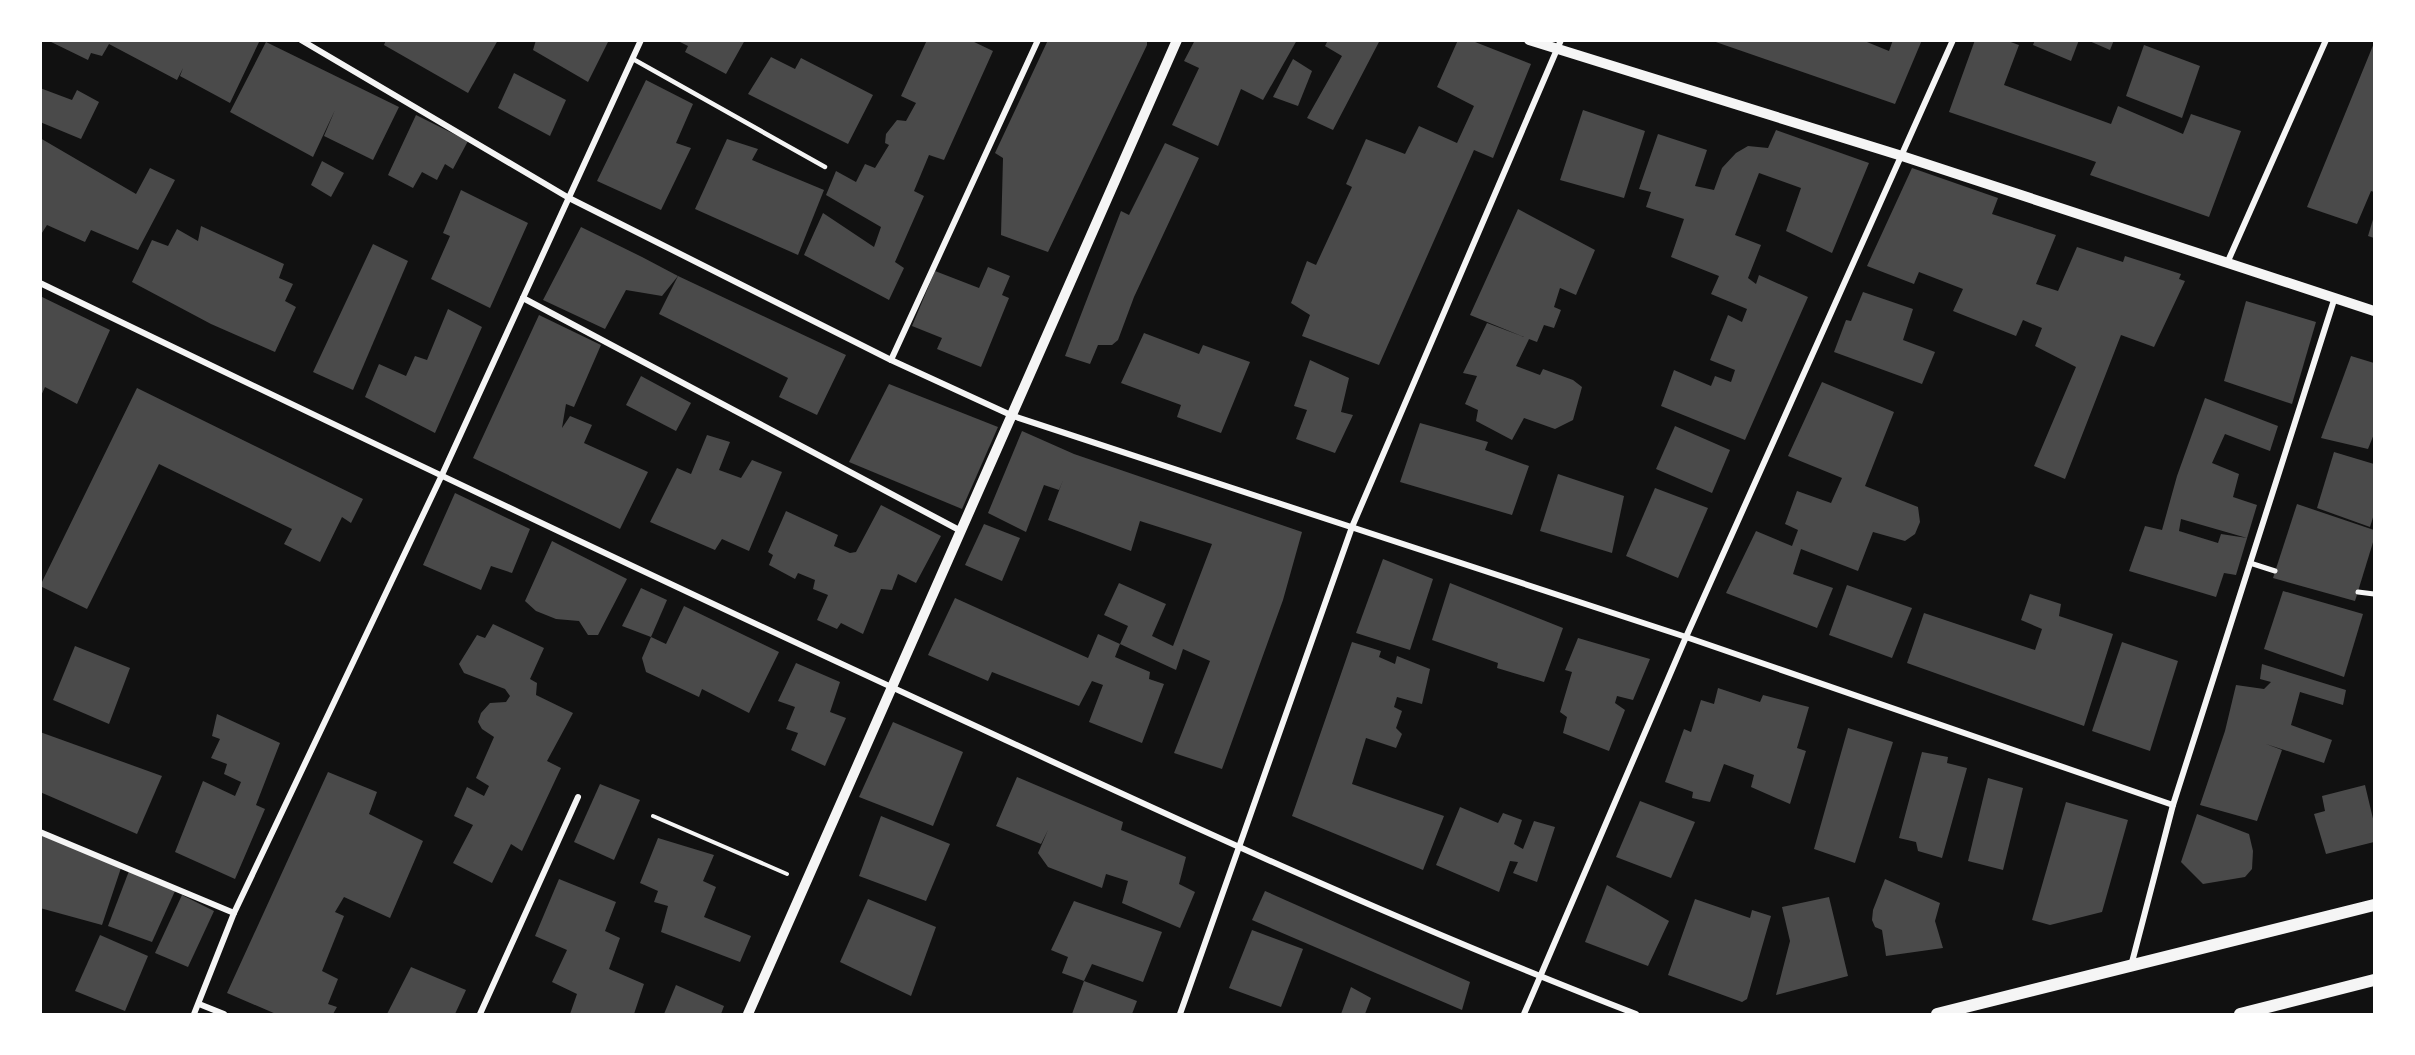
<svg xmlns="http://www.w3.org/2000/svg" width="2415" height="1055" font-family="'DejaVu Sans',sans-serif">
<rect width="100%" height="100%" fill="#111"/>
<g fill="#4a4a4a" fill-rule="evenodd">
<polygon points="47,40 260,40 230,103 180,76 183,68 177,80 109,44 102,56 91,53 88,60"/>
<polygon points="386,40 498,40 468,93 384,45"/>
<polygon points="536,40 609,40 588,82 533,50"/>
<polygon points="676,40 745,40 726,74 685,52 688,46"/>
<polygon points="927,40 970,40 993,51 944,160 929,155 914,191 924,196 895,262 904,268 889,300 804,255 823,213 874,247 881,227 826,195 836,171 856,182 865,164 875,168 889,145 885,143 886,134 897,120 906,121 916,103 901,96"/>
<polygon points="1048,40 1147,40 1147,45 1048,252 1001,235 1003,158 995,153"/>
<polygon points="1195,40 1297,40 1263,100 1241,89 1218,146 1172,125 1199,68 1184,61"/>
<polygon points="1328,40 1380,40 1333,130 1307,118 1342,56 1325,46"/>
<polygon points="1458,40 1470,40 1531,64 1493,158 1474,150 1379,365 1302,336 1310,315 1291,303 1307,261 1316,265 1352,187 1346,184 1366,139 1405,154 1419,126 1457,143 1474,106 1437,87"/>
<polygon points="1710,40 1862,40 1889,51 1893,40 1922,40 1895,104"/>
<polygon points="1975,40 2005,40 2019,45 2004,85 2111,124 2118,106 2183,134 2191,114 2241,131 2209,217 2090,175 2096,162 1949,112"/>
<polygon points="2035,40 2079,40 2071,61 2033,45"/>
<polygon points="2087,40 2114,40 2110,50"/>
<polygon points="266,42 399,107 373,160 324,136 335,110 313,157 230,112"/>
<polygon points="2374,43 2374,192 2371,191 2357,224 2307,207"/>
<polygon points="2144,45 2200,66 2182,118 2126,96"/>
<polygon points="771,57 795,69 801,58 873,95 848,144 748,94"/>
<polygon points="1293,59 1312,71 1298,106 1273,97"/>
<polygon points="514,73 566,100 550,136 498,108"/>
<polygon points="646,80 693,104 676,143 691,148 661,210 597,181"/>
<polygon points="40,88 72,100 77,90 99,102 81,139 40,122"/>
<polygon points="1583,110 1645,131 1624,198 1560,180"/>
<polygon points="416,115 468,141 453,169 445,164 437,180 422,172 413,188 388,175"/>
<polygon points="1776,130 1869,163 1832,253 1786,231 1801,188 1759,173 1735,235 1761,245 1748,278 1756,284 1759,275 1808,297 1745,440 1661,406 1674,370 1711,386 1715,376 1731,382 1735,370 1710,360 1728,315 1742,322 1747,309 1711,294 1719,276 1671,257 1684,219 1646,207 1651,192 1639,189 1658,134 1707,150 1695,186 1714,190 1722,168 1736,153 1748,146 1768,148"/>
<polygon points="40,138 136,194 150,168 175,180 138,250 91,230 85,242 47,225 40,236"/>
<polygon points="727,139 758,149 752,160 824,190 798,255 695,209"/>
<polygon points="1165,143 1199,158 1134,297 1118,340 1112,345 1098,345 1090,364 1065,356 1121,211 1129,215"/>
<polygon points="322,161 344,173 331,197 311,185"/>
<polygon points="1912,168 1998,198 1992,214 2056,235 2036,284 2058,291 2077,247 2123,262 2125,256 2181,274 2179,279 2185,281 2154,347 2121,335 2065,479 2034,466 2076,367 2035,346 2042,328 2023,320 2016,336 1953,311 1963,289 1919,272 1914,284 1867,266"/>
<polygon points="461,190 528,223 490,308 431,279 450,236 443,233"/>
<polygon points="1518,209 1595,250 1576,295 1560,288 1554,307 1561,310 1554,328 1544,325 1537,342 1529,339 1516,366 1540,375 1543,369 1573,380 1582,387 1573,420 1555,429 1524,418 1512,440 1476,421 1478,410 1465,404 1477,376 1463,373 1487,323 1524,337 1470,315"/>
<polygon points="2374,216 2374,238 2368,236"/>
<polygon points="201,226 284,264 279,278 293,284 285,301 296,307 275,352 211,324 132,282 152,240 168,246 177,229 198,241"/>
<polygon points="581,227 642,257 678,276 662,296 626,290 605,329 543,300"/>
<polygon points="373,244 408,261 353,390 313,372"/>
<polygon points="988,267 1010,276 1002,295 1009,298 981,367 937,349 942,338 912,326 935,271 979,288"/>
<polygon points="678,276 846,355 817,415 779,397 788,378 659,314"/>
<polygon points="1863,292 1913,309 1903,340 1935,352 1922,384 1834,352 1846,320 1851,321"/>
<polygon points="40,296 110,330 77,404 45,387 40,398"/>
<polygon points="2246,301 2316,322 2292,404 2224,381"/>
<polygon points="448,309 482,327 435,433 365,397 379,364 406,376 415,356 427,360"/>
<polygon points="539,315 601,345 574,407 566,404 562,428 570,416 592,425 584,443 648,472 620,529 473,458"/>
<polygon points="1144,333 1199,354 1203,345 1250,362 1221,433 1177,417 1181,405 1121,383"/>
<polygon points="2351,356 2374,363 2374,434 2368,449 2321,438"/>
<polygon points="1310,360 1349,378 1341,412 1353,415 1335,453 1296,439 1307,410 1294,406"/>
<polygon points="641,376 691,403 676,431 626,405"/>
<polygon points="1822,382 1894,412 1865,486 1918,507 1920,522 1915,534 1905,541 1873,532 1858,571 1801,549 1793,574 1833,588 1817,628 1726,593 1756,531 1792,546 1798,530 1785,524 1797,491 1831,503 1842,478 1788,456"/>
<polygon points="889,384 998,427 962,509 849,462"/>
<polygon points="137,388 363,499 351,523 342,517 320,562 284,544 292,529 159,464 87,609 40,586"/>
<path d="M2205,398L2278,426L2270,451L2225,434L2212,463L2239,474L2233,497L2257,505L2236,575L2224,573L2216,597L2129,571L2145,526L2162,530L2177,476ZM2181,519L2247,538L2221,534L2218,543L2179,531Z"/>
<polygon points="1420,423 1488,442 1485,450 1529,466 1512,515 1400,482"/>
<polygon points="1675,426 1730,450 1712,493 1656,469"/>
<polygon points="1022,431 1074,454 1302,532 1283,600 1222,769 1174,753 1210,661 1183,649 1176,670 1120,644 1128,626 1104,615 1119,583 1166,604 1152,636 1173,646 1212,544 1140,521 1131,551 1048,520 1063,480 1059,490 1044,485 1026,532 988,513"/>
<polygon points="707,435 730,442 719,470 741,478 752,460 782,472 749,551 722,539 715,550 650,522 677,468 691,474"/>
<polygon points="2334,452 2374,464 2374,514 2370,527 2317,508"/>
<polygon points="1558,474 1624,496 1612,553 1540,531"/>
<polygon points="1655,488 1708,508 1678,578 1626,556"/>
<polygon points="455,493 530,529 512,573 491,566 481,590 423,565"/>
<polygon points="2297,504 2374,530 2374,539 2355,601 2273,578"/>
<polygon points="881,505 941,536 916,583 898,574 892,590 881,589 863,634 841,623 837,629 817,620 828,595 813,589 815,580 798,573 795,579 769,565 773,555 768,552 786,511 838,535 834,546 850,553 856,552"/>
<polygon points="984,524 1020,538 1002,581 965,565"/>
<polygon points="552,541 627,579 598,635 588,635 579,621 556,619 536,611 525,601"/>
<polygon points="1383,559 1433,579 1410,650 1356,633"/>
<polygon points="1450,583 1563,628 1544,682 1497,668 1498,663 1432,640"/>
<polygon points="1847,585 1912,608 1892,658 1829,635"/>
<polygon points="641,588 667,600 651,637 622,626"/>
<polygon points="2283,591 2363,614 2344,677 2264,649"/>
<polygon points="2030,594 2061,604 2059,616 2113,634 2084,726 1907,663 1924,613 2035,650 2042,629 2021,620"/>
<polygon points="955,598 1088,658 1098,634 1120,644 1115,657 1150,672 1149,679 1164,684 1142,743 1089,722 1103,685 1092,681 1079,706 992,672 988,681 928,655"/>
<polygon points="684,606 779,652 749,713 702,689 699,697 646,672 642,658 651,637 666,644"/>
<polygon points="493,624 544,648 530,679 537,683 536,695 573,713 547,761 561,768 522,851 511,844 492,883 453,863 473,825 454,816 467,787 484,796 489,786 476,778 494,737 482,729 478,722 481,713 490,703 506,702 510,696 505,689 464,673 459,664 477,635 485,638"/>
<polygon points="1578,638 1650,659 1633,700 1617,696 1615,703 1625,710 1609,751 1563,733 1567,717 1560,712 1572,672 1565,670"/>
<polygon points="1352,642 1381,651 1379,657 1395,664 1397,656 1430,669 1422,704 1397,697 1394,707 1402,711 1396,728 1402,734 1396,748 1366,738 1352,784 1444,816 1423,870 1292,816"/>
<polygon points="2122,642 2178,661 2150,751 2092,731"/>
<polygon points="75,646 130,668 109,724 53,700"/>
<polygon points="796,663 840,682 830,712 846,718 825,766 791,750 798,733 786,729 795,707 778,701"/>
<polygon points="2262,664 2346,690 2343,705 2300,692 2291,725 2332,740 2324,763 2266,744 2282,750 2257,821 2200,805 2225,731 2236,685 2264,689 2271,682 2260,679"/>
<polygon points="1718,688 1760,702 1763,695 1809,707 1797,748 1806,751 1790,804 1751,787 1754,775 1724,764 1710,802 1692,798 1693,792 1665,782 1684,729 1691,732 1701,700 1714,704"/>
<polygon points="217,714 280,743 256,805 265,809 235,879 175,852 203,781 235,796 241,782 224,774 227,764 211,758 220,739 212,736"/>
<polygon points="893,722 963,752 933,826 859,797"/>
<polygon points="1848,728 1893,742 1855,863 1814,849"/>
<polygon points="40,732 162,776 137,834 40,792"/>
<polygon points="1922,752 1948,757 1947,763 1967,768 1942,858 1918,851 1916,842 1899,838"/>
<polygon points="328,772 377,792 369,814 423,841 390,918 344,897 335,912 344,916 322,971 338,979 328,1004 337,1007 333,1014 276,1014 227,993"/>
<polygon points="1017,777 1123,822 1121,830 1186,857 1179,884 1195,892 1180,928 1122,903 1128,881 1106,874 1102,888 1048,867 1038,853 1048,830 1041,844 996,826"/>
<polygon points="1988,778 2023,788 2003,870 1968,861"/>
<polygon points="600,784 640,800 614,860 574,842"/>
<polygon points="2365,785 2374,823 2374,842 2326,854 2314,814 2325,811 2322,796"/>
<polygon points="1640,801 1695,822 1671,878 1616,857"/>
<polygon points="2066,802 2128,820 2102,912 2050,925 2032,920"/>
<polygon points="1460,807 1498,823 1503,813 1522,820 1514,844 1523,849 1534,821 1555,827 1537,882 1513,873 1518,862 1510,861 1499,892 1436,865"/>
<polygon points="2197,814 2249,834 2253,851 2252,869 2245,877 2203,884 2181,862"/>
<polygon points="881,816 950,844 926,901 859,876"/>
<polygon points="40,834 121,868 102,925 40,908"/>
<polygon points="658,838 714,855 703,881 716,887 704,917 751,936 740,962 661,932 668,906 654,902 658,891 640,883"/>
<polygon points="129,871 175,891 152,942 108,926"/>
<polygon points="559,879 616,902 605,931 620,938 609,969 644,984 634,1014 570,1014 577,994 552,982 567,950 535,936"/>
<polygon points="1885,879 1940,903 1935,921 1943,948 1886,956 1882,930 1875,927 1872,920 1873,910"/>
<polygon points="1607,885 1669,921 1648,966 1585,942"/>
<polygon points="1265,891 1470,982 1462,1010 1252,920"/>
<polygon points="182,895 214,911 188,967 155,953"/>
<polygon points="1829,897 1848,976 1776,995 1790,941 1782,907"/>
<polygon points="868,899 936,927 911,996 840,962"/>
<polygon points="1695,899 1750,918 1752,910 1771,916 1747,999 1742,1002 1668,975"/>
<polygon points="1074,901 1162,932 1143,982 1092,964 1084,981 1062,973 1068,957 1051,950"/>
<polygon points="1252,930 1303,949 1281,1007 1229,988"/>
<polygon points="100,935 148,956 125,1011 75,991"/>
<polygon points="411,967 466,990 455,1014 387,1014"/>
<polygon points="1084,981 1137,1001 1132,1014 1072,1014"/>
<polygon points="676,985 724,1006 721,1014 664,1014"/>
<polygon points="1351,987 1371,998 1365,1014 1341,1014"/>
</g>
<g fill="none" stroke-linecap="round" stroke-linejoin="round">
<polyline stroke="#f5f5f5" stroke-width="4" points="653,816 787,874"/>
<polyline stroke="#f5f5f5" stroke-width="4.5" points="633,59 825,167"/>
<g stroke="#f5f5f5" stroke-width="5">
<polyline points="2250,563 2275,571"/>
<polyline points="2358,592 2374,594"/>
</g>
<g stroke="#f5f5f5" stroke-width="6">
<polyline points="301,40 569,198 891,360 1013,416 1686,637 2173,805"/>
<polyline points="2228,261 2326,40"/>
<path d="M40,283C340,428 640,571 941,710C1171,817 1400,923 1636,1014"/>
<polyline points="523,298 961,531"/>
<polyline points="891,360 1038,40"/>
<polyline points="40,832 234,913"/>
<polyline points="2131,966 2173,805 2335,297"/>
<polyline points="199,1004 224,1014"/>
<polyline points="194,1014 234,913 441,477 641,40"/>
<polyline points="480,1014 578,797"/>
<polyline points="1180,1014 1352,527 1561,40"/>
<polyline points="1524,1014 1686,637 1953,40"/>
</g>
<g stroke="#f5f5f5" stroke-width="10">
<polyline points="1529,40 1902,156 2374,311"/>
<polyline points="748,1014 1177,40"/>
</g>
<g stroke="#f5f5f5" stroke-width="12">
<polyline points="1937,1014 2374,905"/>
<polyline points="2240,1014 2374,980"/>
</g>
</g>
<rect width="2415" height="1055" fill="none" stroke="#ffffff" stroke-width="84"/>
</svg>
